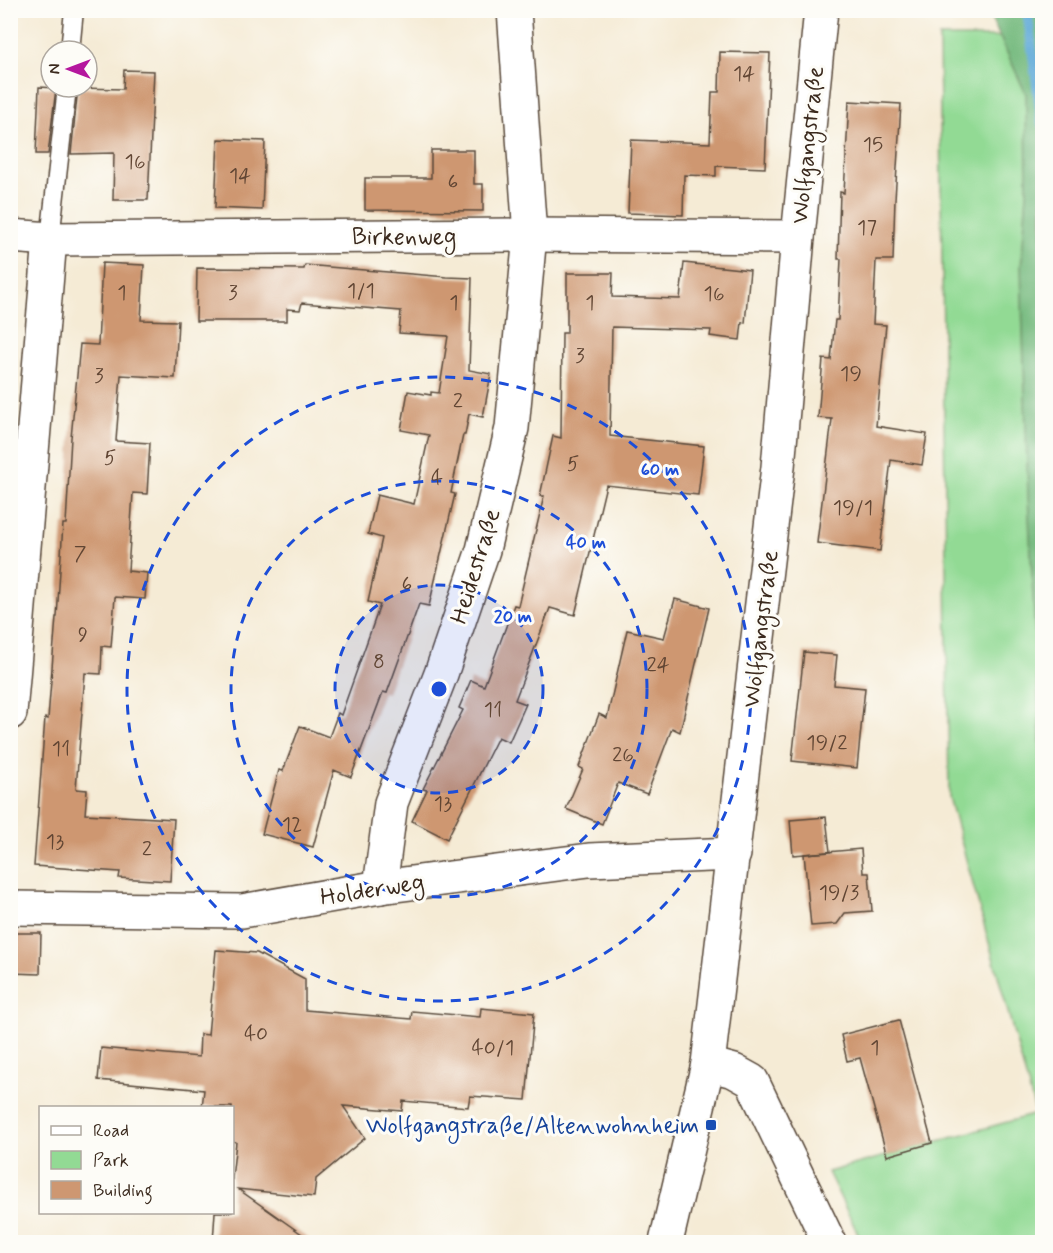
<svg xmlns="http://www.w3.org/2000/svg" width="1053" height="1253" font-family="Mynerve,sans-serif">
<rect width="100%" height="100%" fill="#fdfcf7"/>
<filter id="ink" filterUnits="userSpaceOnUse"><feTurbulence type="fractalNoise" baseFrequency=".0167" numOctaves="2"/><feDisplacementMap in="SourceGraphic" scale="12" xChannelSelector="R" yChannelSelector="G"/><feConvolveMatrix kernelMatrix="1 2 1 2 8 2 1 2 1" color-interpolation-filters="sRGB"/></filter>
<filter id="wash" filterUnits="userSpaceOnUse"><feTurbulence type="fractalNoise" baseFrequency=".008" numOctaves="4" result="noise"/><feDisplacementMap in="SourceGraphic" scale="24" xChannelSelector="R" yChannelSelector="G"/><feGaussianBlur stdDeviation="1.35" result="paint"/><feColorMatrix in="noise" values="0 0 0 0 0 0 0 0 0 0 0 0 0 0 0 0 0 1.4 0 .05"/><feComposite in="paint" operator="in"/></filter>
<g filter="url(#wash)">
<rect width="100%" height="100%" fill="#f5ebd5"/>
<polygon fill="#92da94" stroke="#668259" stroke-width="1.5" points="939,37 1042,37 1042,1242 862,1242 828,1172 1036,1114 949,797"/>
<polygon fill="#75ba7e" stroke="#58724e" stroke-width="1.5" points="988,11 1042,11 1042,778 1028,496 1021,267 1027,194 1026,94"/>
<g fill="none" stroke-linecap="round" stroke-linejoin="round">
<polyline stroke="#60aad8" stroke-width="10" points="1027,10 1042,123"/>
</g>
<g id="blocks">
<g fill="#ce9771">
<polygon points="720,52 770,53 765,168 716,166 716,176 684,175 683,215 628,213 631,140 710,143 712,92 719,92"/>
<polygon points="124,70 154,71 148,200 113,200 114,153 71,154 78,88 123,89"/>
<polygon points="39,87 56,88 48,154 36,154"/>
<polygon points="849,101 901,104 895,199 893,260 876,260 873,324 886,325 876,426 927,434 922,465 891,460 880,551 817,543 832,419 818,418 823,359 831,360 835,320 838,320 841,259 838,259 840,192 844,193"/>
<polygon points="218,139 265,141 262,210 215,208"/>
<polygon points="431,150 474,150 474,184 483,184 483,211 365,210 365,178 431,178"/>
<polygon points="102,263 144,265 141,320 178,321 175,378 121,375 116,441 150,443 147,494 133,493 128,571 147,573 145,599 115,597 111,647 102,646 101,674 85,673 76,789 87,790 85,814 174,819 170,881 119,878 120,872 34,866 45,718 48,719 56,617 57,617 63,524 66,524 71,438 80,344 98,345"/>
<polygon points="684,263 750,270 745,323 742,322 740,340 710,336 711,330 612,327 610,436 704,446 698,495 606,485 575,615 550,608 515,700 526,704 509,742 498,737 447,839 412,821 427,790 423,789 463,710 459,708 471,680 484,686 514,605 518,606 544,496 540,496 553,436 561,438 562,333 567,333 567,273 613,273 612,297 680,299"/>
<polygon points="305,265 447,277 472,278 469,370 491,374 483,417 469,414 465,435 463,435 451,493 455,494 429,606 419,604 387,693 383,692 351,777 334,770 313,847 262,834 279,770 283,771 300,726 329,737 338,713 341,715 380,605 368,602 382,538 368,534 377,495 414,504 429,435 401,430 408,391 431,395 431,392 439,393 448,336 399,333 401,311 302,303 300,310 287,309 287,321 196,321 197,268 304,269"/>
<polygon points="675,599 709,608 680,732 672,728 647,794 618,783 602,824 566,809 583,769 579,767 599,714 607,718 627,630 664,638"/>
<polygon points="804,652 837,655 834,685 865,688 857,768 792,761"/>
<polygon points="826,817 830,852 793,855 790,820"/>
<polygon points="861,849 863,873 869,873 872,911 845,913 837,924 811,926 804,854"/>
<polygon points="10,933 41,933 40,974 10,973"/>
<polygon points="216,950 257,953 305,979 305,1010 411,1019 412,1011 480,1017 481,1008 534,1013 526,1100 470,1096 468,1107 403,1101 402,1111 343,1106 365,1138 316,1179 314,1197 238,1189 313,1242 213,1242 215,1212 232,1212 232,1178 236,1142 232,1141 232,1107 202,1107 204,1090 98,1080 101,1048 199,1057 200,1034 208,1035"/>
<polygon points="899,1020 932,1143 887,1156 860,1058 847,1061 841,1035"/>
</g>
</g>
</g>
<g filter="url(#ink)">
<use href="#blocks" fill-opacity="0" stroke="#574739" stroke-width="1.5"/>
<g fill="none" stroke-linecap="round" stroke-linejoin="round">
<defs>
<g id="service">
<polyline points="70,51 74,10"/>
<polyline points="50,239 67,87"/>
</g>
<g id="minor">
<polyline points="10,236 50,239 530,235 798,237"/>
<polyline points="10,713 50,239"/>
<polyline points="380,887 391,803 441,674 483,550 512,428 530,235 514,10"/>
<polyline points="10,908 242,911 380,887 589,860 734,854"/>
<polyline points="708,1064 734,1071 752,1081 829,1242"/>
<polyline points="666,1242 708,1064 778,467 798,237 821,10"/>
</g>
</defs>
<use href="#service" stroke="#574739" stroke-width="21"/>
<use href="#minor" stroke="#574739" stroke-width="36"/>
<use href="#service" stroke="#fff" stroke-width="18"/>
<use href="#minor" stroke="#fff" stroke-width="33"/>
</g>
</g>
<circle cx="439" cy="689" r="104" fill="#1d4ed8" fill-opacity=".12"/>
<g fill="none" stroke="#1d4ed8" stroke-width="3" stroke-dasharray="10 8">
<circle cx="439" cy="689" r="104"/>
<circle cx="439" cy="689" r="208"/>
<circle cx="439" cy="689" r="312"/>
</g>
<rect fill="#1a4fb4" stroke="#fdfcf7" stroke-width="2" x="705" y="1119" width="12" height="12" rx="3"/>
<g text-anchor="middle" stroke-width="6" stroke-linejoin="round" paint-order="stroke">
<g font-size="21" fill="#604533">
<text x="744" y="80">14</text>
<text x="873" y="151">15</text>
<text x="135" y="168">16</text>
<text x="240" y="182">14</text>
<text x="453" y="188">6</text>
<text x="867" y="234">17</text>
<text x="361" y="297">1/1</text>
<text x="122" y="299">1</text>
<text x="233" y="299">3</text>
<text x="714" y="300">16</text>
<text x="454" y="309">1</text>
<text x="590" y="309">1</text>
<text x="580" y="362">3</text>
<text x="851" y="380">19</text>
<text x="99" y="382">3</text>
<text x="458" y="407">2</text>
<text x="110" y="464">5</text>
<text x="573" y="470">5</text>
<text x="437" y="484">4</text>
<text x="853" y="514">19/1</text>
<text x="80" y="560">7</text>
<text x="407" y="590">6</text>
<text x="83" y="641">9</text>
<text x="379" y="668">8</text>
<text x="658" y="671">24</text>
<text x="493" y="716">11</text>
<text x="827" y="749">19/2</text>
<text x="61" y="755">11</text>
<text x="623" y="761">26</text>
<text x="443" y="810">13</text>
<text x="292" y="831">12</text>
<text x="55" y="848">13</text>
<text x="147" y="855">2</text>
<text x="839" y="899">19/3</text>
<text x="256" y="1040">40</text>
<text x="493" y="1054">40/1</text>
<text x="875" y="1054">1</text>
</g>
<g font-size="24" fill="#3b2a1e" stroke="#fdfcf7">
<text transform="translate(807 145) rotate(-84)" y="8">Wolfgangstraße</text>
<text x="404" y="244">Birkenweg</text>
<text transform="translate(475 566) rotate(-73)" y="8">Heidestraße</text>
<text transform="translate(760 629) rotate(-83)" y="8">Wolfgangstraße</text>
<text transform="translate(372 889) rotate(-9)" y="8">Holderweg</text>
</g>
<g font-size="24" fill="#164399" stroke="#fdfcf7" text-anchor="end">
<text x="699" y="1133">Wolfgangstraße/Altenwohnheim</text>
</g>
</g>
<circle cx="439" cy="689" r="9" fill="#1d4ed8" stroke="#fdfcf7" stroke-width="3"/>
<g font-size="18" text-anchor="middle" font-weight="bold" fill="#1d4ed8" stroke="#fdfcf7" stroke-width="6" stroke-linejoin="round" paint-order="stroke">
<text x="660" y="475">60 m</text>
<text x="586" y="548">40 m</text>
<text x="513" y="622">20 m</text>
</g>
<rect width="1053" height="1253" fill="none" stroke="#fdfcf7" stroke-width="36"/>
<rect x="39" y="1106" width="195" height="108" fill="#fdfcf7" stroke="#afa8a0" stroke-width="1.5"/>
<rect x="51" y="1126" width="30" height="9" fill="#ffffff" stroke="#afa8a0" stroke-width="1.5"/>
<text x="93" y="1136" font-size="18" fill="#3b2a1e">Road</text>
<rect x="51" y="1151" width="30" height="18" fill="#92da94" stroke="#afa8a0" stroke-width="1.5"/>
<text x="93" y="1166" font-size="18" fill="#3b2a1e">Park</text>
<rect x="51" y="1181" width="30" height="18" fill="#ce9771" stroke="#afa8a0" stroke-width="1.5"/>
<text x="93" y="1196" font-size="18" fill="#3b2a1e">Building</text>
<g transform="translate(69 69) rotate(270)"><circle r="28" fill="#fdfcf7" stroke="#afa8a0" stroke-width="1.5"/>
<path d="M0-4.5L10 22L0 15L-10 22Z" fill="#b5179e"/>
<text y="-9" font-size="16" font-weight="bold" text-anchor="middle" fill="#3b2a1e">N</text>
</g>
</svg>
